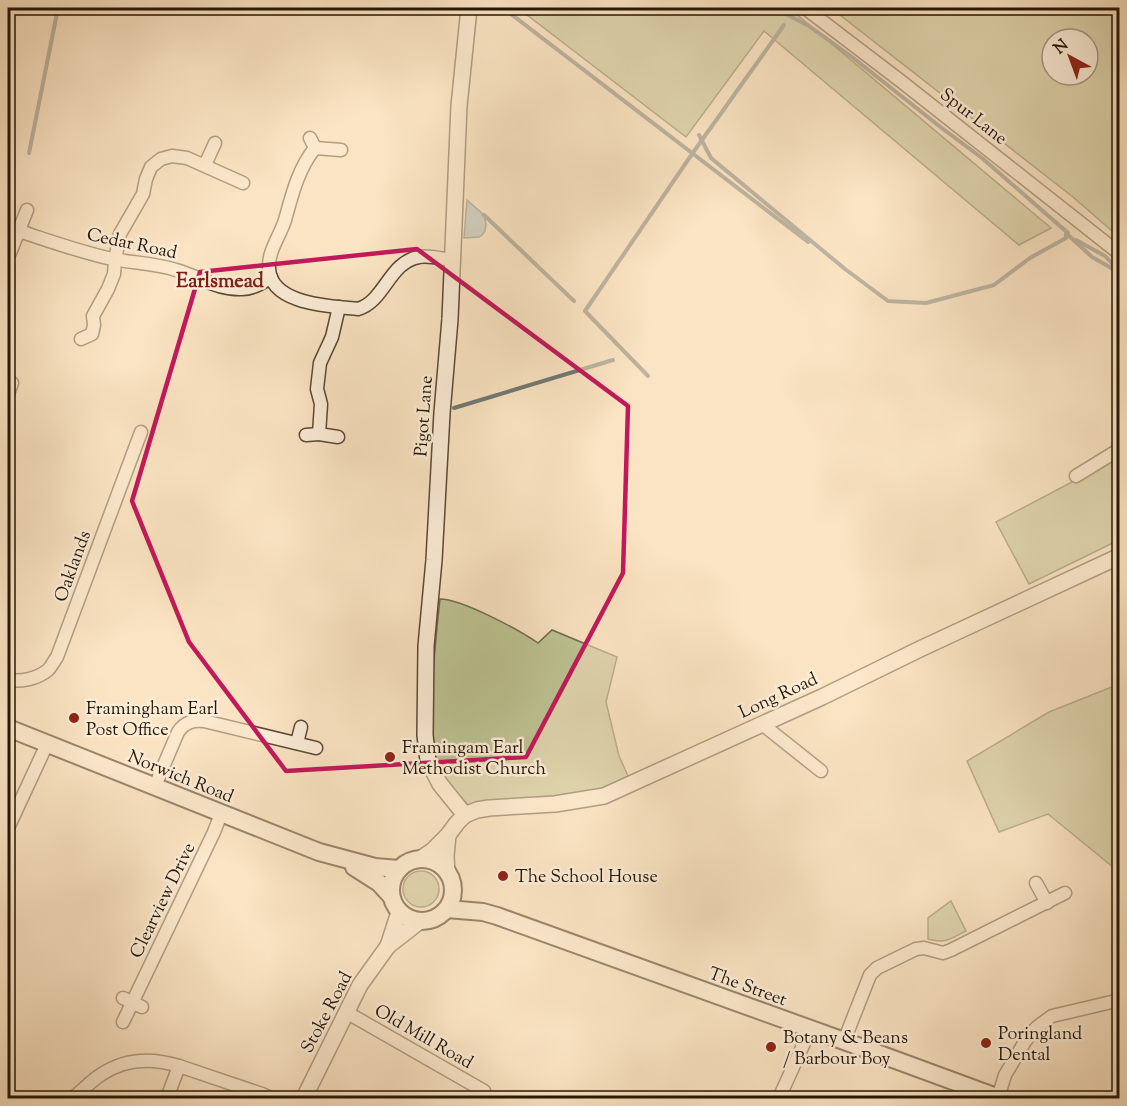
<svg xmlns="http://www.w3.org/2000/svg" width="1127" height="1106" font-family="'Sorts Mill Goudy',serif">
<rect width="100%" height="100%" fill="#fbe4c3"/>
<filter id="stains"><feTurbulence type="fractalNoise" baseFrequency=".00333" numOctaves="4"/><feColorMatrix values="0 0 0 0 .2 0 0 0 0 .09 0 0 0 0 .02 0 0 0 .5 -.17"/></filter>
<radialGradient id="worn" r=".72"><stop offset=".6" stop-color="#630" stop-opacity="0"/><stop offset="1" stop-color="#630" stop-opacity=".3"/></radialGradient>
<g fill="#bec494" stroke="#716c4c" stroke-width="1.5" fill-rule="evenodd">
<polygon points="518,8 789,8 1051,228 1019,245 764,31 686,137"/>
<path d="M831,8H1119V237L1073,197ZM1052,39H1088V75H1052Z"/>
<polygon points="1119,454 1119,540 1029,584 996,522 1072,482"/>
<path d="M440,599C462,599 519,630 538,643L552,630L617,657L606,702L619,756L629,778L603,788L578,795L471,808C455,791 438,774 431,752C428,738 431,720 431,705C433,670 436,634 440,599Z"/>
<polygon points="1119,684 1119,872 1048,814 999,832 967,761 1049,712"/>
<circle cx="421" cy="889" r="18"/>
<path d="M951,901L966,931C950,939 946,944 928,939V918Z"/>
</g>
<polygon fill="#a6bbc0" stroke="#727975" stroke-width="1.5" points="467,200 484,215 486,224 485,231 482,235 479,237 464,238"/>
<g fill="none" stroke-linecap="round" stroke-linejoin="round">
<g stroke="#727975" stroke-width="4">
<polyline points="503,8 808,242"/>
<polyline points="744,8 774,8 809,26 852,57 943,129 982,158 1068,233"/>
<polyline points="699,135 711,158 845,269 888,301 926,303 994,285 1030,258 1066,238 1066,233 1092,257 1113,269 1120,277"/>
<polyline points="29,153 58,8"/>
<polyline points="484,215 574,301"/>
<polyline points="1076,240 1105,256 1120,272"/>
<polyline points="648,376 585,311 692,154 784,25"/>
<polyline points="454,408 613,360"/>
</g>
<defs>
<g id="minor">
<polyline points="805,8 902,82 1120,254"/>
<path d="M310,138L315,148C298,169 292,195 285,220C280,236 268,251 269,268C270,305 332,306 358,309C385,301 389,262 419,257C429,255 442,259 452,260"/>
<polyline points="315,148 341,150"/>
<polyline points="205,165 215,143"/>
<path d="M19,231C50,241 80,252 112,259C133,263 155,263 176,270C198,276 217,290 242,289C252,289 263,283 271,277"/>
<polyline points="10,253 27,210"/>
<polyline points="81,339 92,334 94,325 93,316 108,289 114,274 115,260 120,234 143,194 146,179 151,167 161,159 172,156 187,158 243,183"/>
<polyline points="8,394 12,383"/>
<polyline points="306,435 319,434"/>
<polyline points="338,437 319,434 321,404 317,389 320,363 332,337 339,307"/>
<polyline points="1076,476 1120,449"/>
<path d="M8,680C21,682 37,679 48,670C51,667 54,661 57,657L141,432"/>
<polyline points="762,724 821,771"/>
<polyline points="297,743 301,727"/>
<path d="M155,786L178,732C185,722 193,720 204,721L316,748"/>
<polyline points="8,828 47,744"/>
<polyline points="1036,883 1047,903"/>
<polyline points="123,998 142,1007"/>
<polyline points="346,1012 484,1091"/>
<polyline points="123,1022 214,832 221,814"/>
<polyline points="844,1041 870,975 877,968 916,949 924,948 943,953 951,950 1065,893"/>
<polyline points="8,1060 8,1061"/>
<path d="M73,1098C83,1090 92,1080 102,1074C126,1058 153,1058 179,1066"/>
<polyline points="167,1098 179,1066 262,1094 271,1098"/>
<polyline points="779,1098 810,1030"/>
<polyline points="998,1098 1005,1075 1026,1040 1037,1027 1052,1016 1120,1000"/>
</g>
<g id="tertiary">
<polyline points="465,815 440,784 428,761 425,735 426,646 434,560 442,413 450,319 459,106 469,8"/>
<polyline points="420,859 432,851 448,835 457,823 465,815 477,810 489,808 555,804 604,796 822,697 920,649 1120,556"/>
<polyline points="447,872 446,856 448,835"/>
<polyline points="388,946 399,912"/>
<polyline points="304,1098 360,985 388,946 420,921"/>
</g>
<g id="secondary">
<polyline points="8,728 319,852 375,867 399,869"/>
<circle cx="422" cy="890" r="31"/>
<polyline points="354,867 379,883 391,896"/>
<polyline points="447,909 483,912 497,916 844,1041 999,1098"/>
</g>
</defs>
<use href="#minor" stroke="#5a4934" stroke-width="15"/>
<use href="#tertiary" stroke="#5a4934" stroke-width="18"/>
<use href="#secondary" stroke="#241504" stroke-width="20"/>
<use href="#minor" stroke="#fcedd8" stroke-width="12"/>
<use href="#tertiary" stroke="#fcedd8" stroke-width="15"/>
<use href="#secondary" stroke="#fcedd8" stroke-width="16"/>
</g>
<path d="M0 0H1127V1106H0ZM417,249L628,406L623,573L526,757L286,771L189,642L132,501L200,272Z" fill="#fbe4c3" fill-opacity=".55" fill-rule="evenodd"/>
<path fill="none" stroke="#c2185b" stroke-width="4.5" stroke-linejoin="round" d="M417,249L628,406L623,573L526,757L286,771L189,642L132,501L200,272Z"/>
<g fill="#8f2418" stroke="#fcedd8" stroke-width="2">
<circle cx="74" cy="718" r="6"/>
<circle cx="390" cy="757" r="6"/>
<circle cx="503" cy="876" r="6"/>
<circle cx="986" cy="1043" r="6"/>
<circle cx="771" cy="1047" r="6"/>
</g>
<g text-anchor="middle" stroke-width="5" stroke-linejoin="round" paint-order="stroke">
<g font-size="18" fill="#241504" stroke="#fcedd8">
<text transform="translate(974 116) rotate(38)" y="6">Spur Lane</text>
<text transform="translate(132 243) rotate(12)" y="6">Cedar Road</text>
<text transform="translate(423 416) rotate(-86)" y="6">Pigot Lane</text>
<text transform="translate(72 566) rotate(-70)" y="6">Oaklands</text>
<text transform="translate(778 695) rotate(-25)" y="6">Long Road</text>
<text transform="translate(181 776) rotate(22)" y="6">Norwich Road</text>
<text transform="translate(162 900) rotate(-64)" y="6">Clearview Drive</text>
<text transform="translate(748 986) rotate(20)" y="6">The Street</text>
<text transform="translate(326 1012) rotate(-62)" y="6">Stoke Road</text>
<text transform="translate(424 1036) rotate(30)" y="6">Old Mill Road</text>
</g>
<g font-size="18" fill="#241504" stroke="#fcedd8" text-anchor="start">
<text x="86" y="714">Framingham Earl<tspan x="86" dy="21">Post Office</tspan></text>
<text x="402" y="753">Framingam Earl<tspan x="402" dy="21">Methodist Church</tspan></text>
<text x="515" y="882">The School House</text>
<text x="998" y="1039">Poringland<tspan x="998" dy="21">Dental</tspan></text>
<text x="783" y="1043">Botany &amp; Beans<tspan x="783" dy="21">/ Barbour Boy</tspan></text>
</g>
<g font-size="20" font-weight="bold" fill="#7a1f14" stroke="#fcedd8">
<text x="220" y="287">Earlsmead</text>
</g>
</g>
<rect width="1127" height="1106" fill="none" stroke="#fbe4c3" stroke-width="30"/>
<rect x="9" y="9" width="1109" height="1088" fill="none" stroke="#241504" stroke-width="3"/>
<rect x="15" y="15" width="1097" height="1076" fill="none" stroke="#241504" stroke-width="1.5"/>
<g transform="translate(1070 57) rotate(319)"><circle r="28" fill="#fcedd8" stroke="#a69783" stroke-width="1.5"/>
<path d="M0-4.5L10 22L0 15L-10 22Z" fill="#8f2418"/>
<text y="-9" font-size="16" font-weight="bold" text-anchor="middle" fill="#241504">N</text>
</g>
<rect width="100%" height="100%" filter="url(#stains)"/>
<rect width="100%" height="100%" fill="url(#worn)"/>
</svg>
